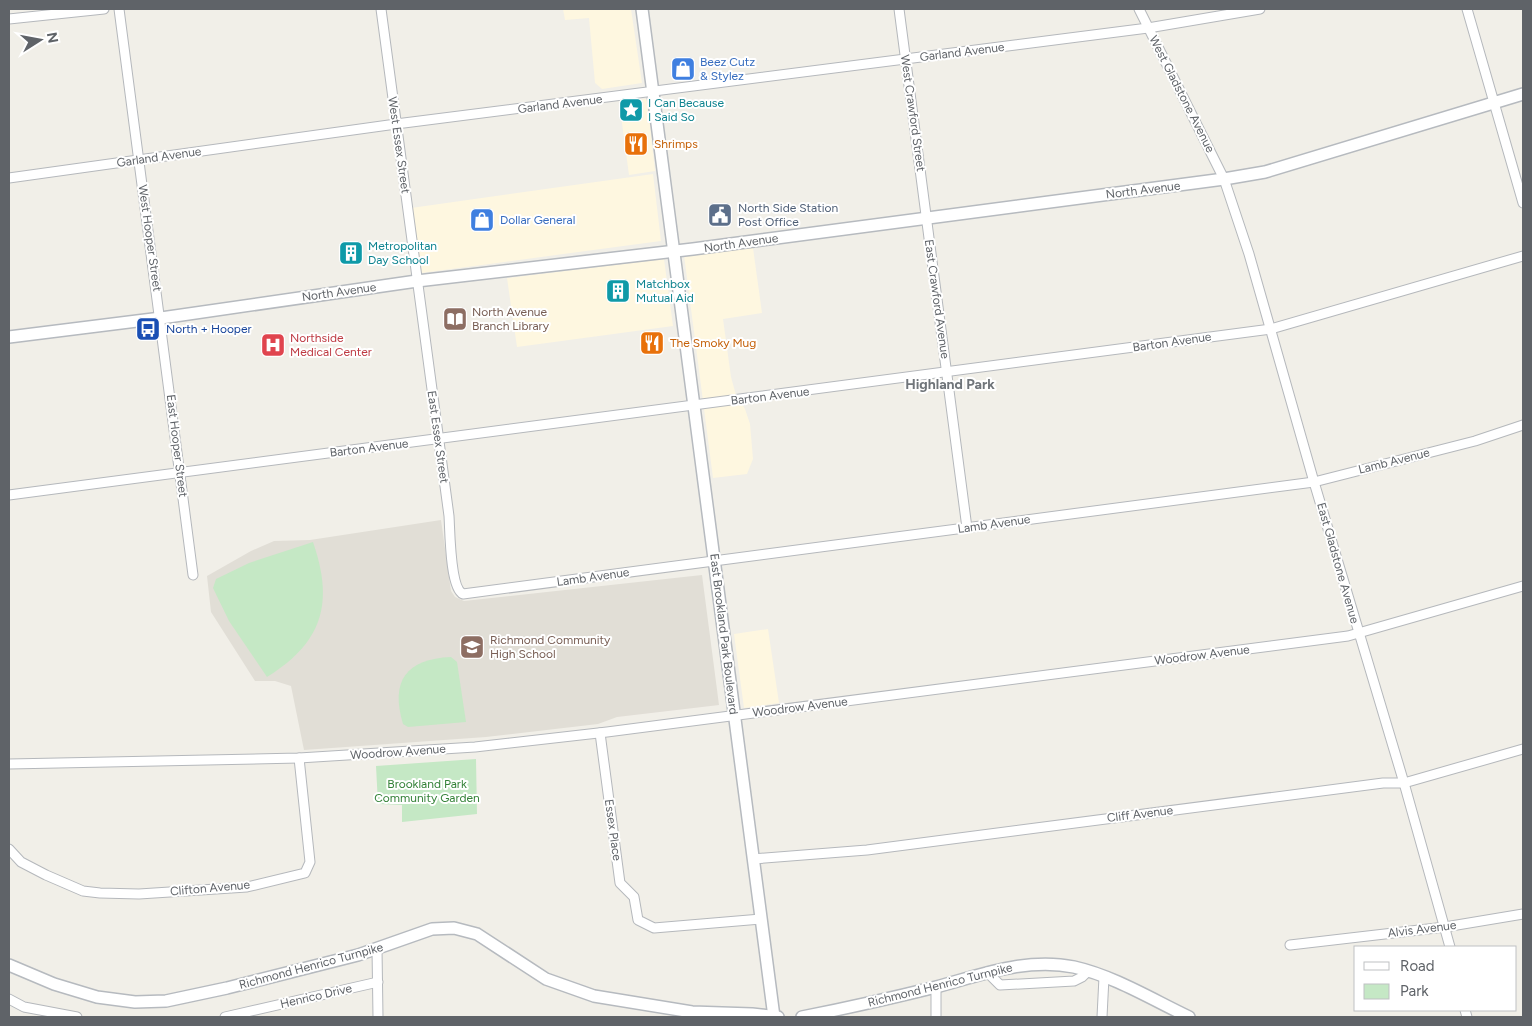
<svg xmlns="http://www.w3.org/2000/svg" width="1532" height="1026" font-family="Figtree,sans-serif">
<rect width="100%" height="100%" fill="#f1efe8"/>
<g fill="#fef7e0">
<polygon points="563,9 631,9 642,83 602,89 595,83 589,18 565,20"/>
<polygon points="647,99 655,171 629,175 619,101"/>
<polygon points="653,174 661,241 421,273 411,208"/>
<polygon points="748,247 753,248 762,313 723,319 731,377 736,395 745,409 750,424 753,459 747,474 713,478 684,255"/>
<polygon points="664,259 673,326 517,347 507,278"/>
<polygon points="768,629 779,703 744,708 734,634"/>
</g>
<polygon fill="#e1ded6" points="441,520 451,591 455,597 464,601 702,575 719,705 617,717 598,724 486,737 304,750 291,686 275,681 255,681 211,612 207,576 251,551 274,541 310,540"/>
<g fill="#c5e8c5">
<path d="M313,542C334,603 323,642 267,677L229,621L213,588L216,579L249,563Z"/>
<path d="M451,657L457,662L466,722L408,727L403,724C390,681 406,659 451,657Z"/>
<polygon points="476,759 477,814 402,822 402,805 378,804 376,766"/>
</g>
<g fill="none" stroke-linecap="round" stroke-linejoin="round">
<defs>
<g id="street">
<polyline points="119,9 193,575"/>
<path d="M381,9L449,516C450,531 450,588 463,594L1314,482L1475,441L1523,425"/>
<polyline points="899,9 967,528"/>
<polyline points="1139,9 1224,179 1249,254 1314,482 1404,783 1450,947"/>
<polyline points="1467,9 1523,203"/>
<polyline points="9,19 104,9"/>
<polyline points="9,178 396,124 1148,28 1260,9"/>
<polyline points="9,495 1271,329 1523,256"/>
<polyline points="600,733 620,883 634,897 638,920 654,928 761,919"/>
<polyline points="9,764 299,758 475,747 607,732 1348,636 1523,586"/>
<polyline points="9,849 21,862 46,875 83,891 100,893 139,894 247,887 305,873 310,862 299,758"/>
<polyline points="753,859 867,850 1383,783 1404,783 1523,749"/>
<polyline points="1290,945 1445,927 1523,914"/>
<polyline points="377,949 378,1017"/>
<polyline points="987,972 1000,985 1074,981 1082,977 1088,971"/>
<polyline points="936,987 936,1017"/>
<polyline points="9,999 24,1007 77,1017"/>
<polyline points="1465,1010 1467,1017"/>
<polyline points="225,1017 378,982"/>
<polyline points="1102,1017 1104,977"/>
</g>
<g id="secondary">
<polyline points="642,9 774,1017"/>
<polyline points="9,337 161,318 417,281 693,249 1224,179 1265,172 1523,94"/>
<polyline points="9,965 54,984 97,997 135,1002 166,1001 227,988 358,955 432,929 454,928 477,934 546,979 594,996 692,1012 752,1014 778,1017"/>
<path d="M802,1017C847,1008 892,998 936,987C981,975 1027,957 1074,967C1114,976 1153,1000 1189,1017"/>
</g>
</defs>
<use href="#street" stroke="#b5b8bc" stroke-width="11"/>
<use href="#secondary" stroke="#b6babf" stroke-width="14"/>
<use href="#street" stroke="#fff" stroke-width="9"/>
<use href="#secondary" stroke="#fff" stroke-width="11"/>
</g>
<defs>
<symbol id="shop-square" viewBox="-11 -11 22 22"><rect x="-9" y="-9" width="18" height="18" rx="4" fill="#3f7fe0" stroke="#fff"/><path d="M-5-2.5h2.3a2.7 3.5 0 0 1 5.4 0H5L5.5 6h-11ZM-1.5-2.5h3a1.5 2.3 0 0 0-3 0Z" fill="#fff"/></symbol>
<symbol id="sight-square" viewBox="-11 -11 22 22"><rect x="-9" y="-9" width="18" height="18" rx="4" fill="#0f9aa8" stroke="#fff"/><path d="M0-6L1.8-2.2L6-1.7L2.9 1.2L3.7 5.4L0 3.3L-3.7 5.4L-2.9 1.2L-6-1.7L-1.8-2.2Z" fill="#fff"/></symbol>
<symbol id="restaurant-square" viewBox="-11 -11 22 22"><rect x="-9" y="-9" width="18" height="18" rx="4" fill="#e8710a" stroke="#fff"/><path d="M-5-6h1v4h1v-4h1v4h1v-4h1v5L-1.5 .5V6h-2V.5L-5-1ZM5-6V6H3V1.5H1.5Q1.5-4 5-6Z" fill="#fff"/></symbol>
<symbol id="civic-square" viewBox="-11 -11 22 22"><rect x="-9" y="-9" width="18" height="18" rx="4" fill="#5c6f8a" stroke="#fff"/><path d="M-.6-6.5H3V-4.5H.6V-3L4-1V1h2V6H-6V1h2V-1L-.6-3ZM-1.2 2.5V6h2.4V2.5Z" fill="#fff"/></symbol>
<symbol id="building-square" viewBox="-11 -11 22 22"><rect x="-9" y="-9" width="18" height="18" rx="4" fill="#0f9aa8" stroke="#fff"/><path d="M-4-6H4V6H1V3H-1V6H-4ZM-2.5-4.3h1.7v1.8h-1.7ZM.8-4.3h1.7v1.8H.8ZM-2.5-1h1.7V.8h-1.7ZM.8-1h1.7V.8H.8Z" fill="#fff"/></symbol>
<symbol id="library-square" viewBox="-11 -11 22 22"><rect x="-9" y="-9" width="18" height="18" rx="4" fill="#8d6e63" stroke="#fff"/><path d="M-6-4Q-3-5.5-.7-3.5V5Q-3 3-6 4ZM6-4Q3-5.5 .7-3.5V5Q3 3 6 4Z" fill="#fff"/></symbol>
<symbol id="bus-square" viewBox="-11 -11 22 22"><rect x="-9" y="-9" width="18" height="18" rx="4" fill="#1a4fb4" stroke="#fff"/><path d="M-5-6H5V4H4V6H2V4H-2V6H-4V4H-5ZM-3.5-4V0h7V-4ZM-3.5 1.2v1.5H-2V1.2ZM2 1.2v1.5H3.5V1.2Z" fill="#fff"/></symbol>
<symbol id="hospital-square" viewBox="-11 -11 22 22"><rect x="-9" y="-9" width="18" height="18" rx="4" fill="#e0444e" stroke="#fff"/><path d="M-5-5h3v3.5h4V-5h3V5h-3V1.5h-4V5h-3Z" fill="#fff"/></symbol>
<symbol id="school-square" viewBox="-11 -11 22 22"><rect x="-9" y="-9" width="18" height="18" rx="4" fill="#8d6e63" stroke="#fff"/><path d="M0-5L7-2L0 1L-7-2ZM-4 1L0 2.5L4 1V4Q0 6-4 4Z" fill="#fff"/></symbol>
</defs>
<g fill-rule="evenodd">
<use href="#shop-square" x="669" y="55" width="28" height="28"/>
<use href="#sight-square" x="617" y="96" width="28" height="28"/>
<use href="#restaurant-square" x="622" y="130" width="28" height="28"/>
<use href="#civic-square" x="706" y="201" width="28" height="28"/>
<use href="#shop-square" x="468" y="206" width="28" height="28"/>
<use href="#building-square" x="337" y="239" width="28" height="28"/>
<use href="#building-square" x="604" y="277" width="28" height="28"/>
<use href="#library-square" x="441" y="305" width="28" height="28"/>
<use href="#bus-square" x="134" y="315" width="28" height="28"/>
<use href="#restaurant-square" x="638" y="329" width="28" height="28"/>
<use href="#hospital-square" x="259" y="331" width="28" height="28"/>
<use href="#school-square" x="458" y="633" width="28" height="28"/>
</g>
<g text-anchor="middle" stroke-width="4" stroke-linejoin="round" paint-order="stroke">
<g font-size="12" fill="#5f6368" stroke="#fff">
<text transform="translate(962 52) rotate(-7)" y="4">Garland Avenue</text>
<text transform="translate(1182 94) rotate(63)" y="4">West Gladstone Avenue</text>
<text transform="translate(560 104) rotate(-7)" y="4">Garland Avenue</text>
<text transform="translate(913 113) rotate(82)" y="4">West Crawford Street</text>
<text transform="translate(399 145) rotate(82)" y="4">West Essex Street</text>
<text transform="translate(159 157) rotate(-8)" y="4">Garland Avenue</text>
<text transform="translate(1143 190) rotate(-7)" y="4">North Avenue</text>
<text transform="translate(150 238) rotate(82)" y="4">West Hooper Street</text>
<text transform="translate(741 243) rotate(-8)" y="4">North Avenue</text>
<text transform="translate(339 292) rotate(-8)" y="4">North Avenue</text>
<text transform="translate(937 299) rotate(82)" y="4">East Crawford Avenue</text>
<text transform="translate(1172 342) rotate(-8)" y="4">Barton Avenue</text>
<text transform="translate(770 396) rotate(-7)" y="4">Barton Avenue</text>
<text transform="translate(438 437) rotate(82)" y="4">East Essex Street</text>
<text transform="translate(177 446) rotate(83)" y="4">East Hooper Street</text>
<text transform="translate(369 448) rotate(-7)" y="4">Barton Avenue</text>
<text transform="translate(1394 461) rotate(-14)" y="4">Lamb Avenue</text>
<text transform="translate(994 524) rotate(-8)" y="4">Lamb Avenue</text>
<text transform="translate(1338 563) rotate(74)" y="4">East Gladstone Avenue</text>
<text transform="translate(593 577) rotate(-8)" y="4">Lamb Avenue</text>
<text transform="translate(724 634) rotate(83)" y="4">East Brookland Park Boulevard</text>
<text transform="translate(1202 655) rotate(-7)" y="4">Woodrow Avenue</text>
<text transform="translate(800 707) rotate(-7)" y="4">Woodrow Avenue</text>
<text transform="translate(398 752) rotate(-4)" y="4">Woodrow Avenue</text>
<text transform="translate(1140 814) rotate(-7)" y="4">Cliff Avenue</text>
<text transform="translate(613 830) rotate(82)" y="4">Essex Place</text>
<text transform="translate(210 888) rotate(-5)" y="4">Clifton Avenue</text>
<text transform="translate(1422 929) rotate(-7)" y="4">Alvis Avenue</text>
<text transform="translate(311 966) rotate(-15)" y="4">Richmond Henrico Turnpike</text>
<text transform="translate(940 985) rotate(-14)" y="4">Richmond Henrico Turnpike</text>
<text transform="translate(316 996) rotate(-13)" y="4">Henrico Drive</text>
</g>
<g font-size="12" fill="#366cbe" stroke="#fff" text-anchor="start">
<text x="700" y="66">Beez Cutz<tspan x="700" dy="14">&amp; Stylez</tspan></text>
<text x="500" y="224">Dollar General</text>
</g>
<g font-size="12" fill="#0d838f" stroke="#fff" text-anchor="start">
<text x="648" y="107">I Can Because<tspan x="648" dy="14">I Said So</tspan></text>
<text x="368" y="250">Metropolitan<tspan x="368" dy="14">Day School</tspan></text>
<text x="636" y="288">Matchbox<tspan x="636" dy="14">Mutual Aid</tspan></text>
</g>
<g font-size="12" fill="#c56008" stroke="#fff" text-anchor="start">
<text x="654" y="148">Shrimps</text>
<text x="670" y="347">The Smoky Mug</text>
</g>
<g font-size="12" fill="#4e5e75" stroke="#fff" text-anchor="start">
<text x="738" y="212">North Side Station<tspan x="738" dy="14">Post Office</tspan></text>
</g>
<g font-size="12" fill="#785e54" stroke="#fff" text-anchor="start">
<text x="472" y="316">North Avenue<tspan x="472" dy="14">Branch Library</tspan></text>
<text x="490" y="644">Richmond Community<tspan x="490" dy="14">High School</tspan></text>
</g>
<g font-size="12" fill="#164399" stroke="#fff" text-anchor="start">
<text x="166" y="333">North + Hooper</text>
</g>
<g font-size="12" fill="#be3a42" stroke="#fff" text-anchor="start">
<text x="290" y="342">Northside<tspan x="290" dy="14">Medical Center</tspan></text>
</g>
<g font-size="12" fill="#348238" stroke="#fff">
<text x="427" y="788">Brookland Park<tspan x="427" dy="14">Community Garden</tspan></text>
</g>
<g font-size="14" font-weight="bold" fill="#70757a" stroke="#fff">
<text x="950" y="389">Highland Park</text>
</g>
</g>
<rect width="1532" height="1026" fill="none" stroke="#5f6368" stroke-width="20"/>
<rect x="1354" y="946" width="162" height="65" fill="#ffffff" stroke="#bfc1c3"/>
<rect x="1364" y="962" width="25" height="8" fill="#ffffff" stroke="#bfc1c3"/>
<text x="1400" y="971" font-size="15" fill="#5f6368">Road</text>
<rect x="1364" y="984" width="25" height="15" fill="#c5e8c5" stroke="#bfc1c3"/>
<text x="1400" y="996" font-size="15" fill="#5f6368">Park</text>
<g transform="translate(40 40) rotate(79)" stroke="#ffffff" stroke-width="4" paint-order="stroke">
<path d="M0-4L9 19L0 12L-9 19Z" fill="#5f6368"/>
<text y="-8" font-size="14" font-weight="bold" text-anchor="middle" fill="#5f6368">N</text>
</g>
</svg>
